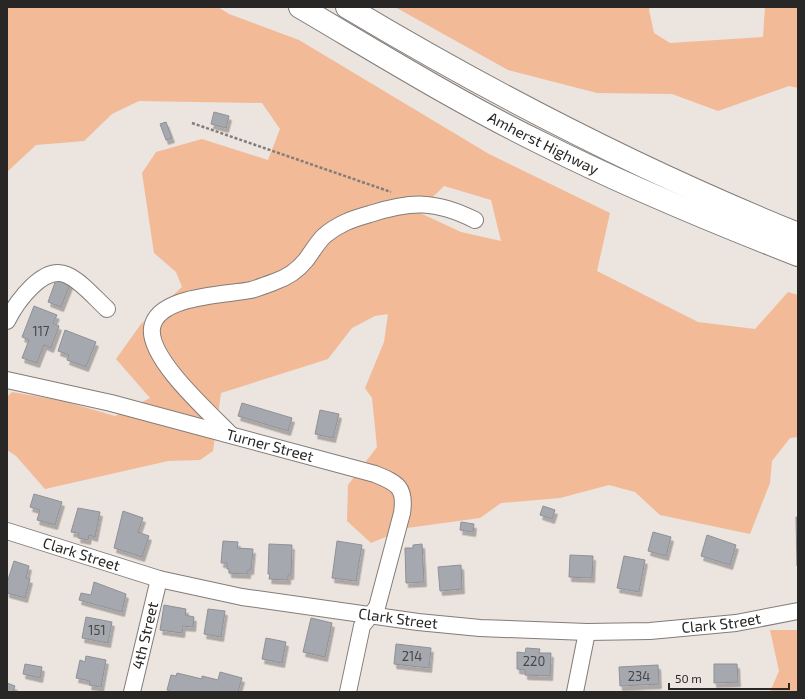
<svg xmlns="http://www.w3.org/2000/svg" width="805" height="699" font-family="'Exo 2',sans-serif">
<defs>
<filter id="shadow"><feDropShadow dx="2.5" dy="4.5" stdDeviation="0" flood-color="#0004"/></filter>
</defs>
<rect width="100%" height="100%" fill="#ebe4df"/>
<g fill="#f2ba97" fill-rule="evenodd">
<path d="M7,7H218L229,14L299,40L489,154L610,213L597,271L698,322L755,329L788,292L798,295V437L790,438L772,461L770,483L750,534L660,515L635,492L609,485L560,498L501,503L480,518L407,528L371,543L347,521L348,485L377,447L372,398L365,388L384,342L388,314L375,316L352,328L328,359L221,393L213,451L200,460L168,461L45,489L16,456L7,450V397L12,392L63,401L115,416L150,398L116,359L141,324L182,287L176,272L154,253L142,173L156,152L202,139L268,160L280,129L262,103L139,101L112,114L84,141L36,145L7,172ZM444,186L491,200L501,241L461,232L418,212Z"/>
<polygon points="395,7 650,7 649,10 654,33 670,43 763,37 765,7 798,7 798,88 789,86 718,111 672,94 597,93 508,70"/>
<polygon points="770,630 798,630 798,692 770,692 779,671"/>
</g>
<g fill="#a5a9af" stroke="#8e9197" filter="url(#shadow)">
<polygon points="214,112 229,116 226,128 211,124"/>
<polygon points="166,122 172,138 166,140 160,124"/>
<polygon points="57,277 71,282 61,307 48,302"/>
<polygon points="34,306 57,315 53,323 59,326 51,348 44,345 37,363 22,358 29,340 22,337"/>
<polygon points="65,330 96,342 86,367 67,360 69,355 58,351"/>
<polygon points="242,403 292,418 288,431 238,416"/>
<polygon points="320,410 339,414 333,438 315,434"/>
<polygon points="34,494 62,502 55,525 37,520 40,510 30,507"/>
<polygon points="543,506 555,510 552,519 540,515"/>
<polygon points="78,508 100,512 95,537 89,535 88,540 78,538 79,533 71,532"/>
<polygon points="123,511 143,518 138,532 149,536 142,557 114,548"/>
<polygon points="796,517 798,517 798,566 797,566"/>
<polygon points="461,522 474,524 473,532 460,530"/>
<polygon points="653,532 671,537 666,556 648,551"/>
<polygon points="707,535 736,545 730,565 701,556"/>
<polygon points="223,541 238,542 237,548 253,549 251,570 248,570 248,574 229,573 229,569 227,569 227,563 221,563"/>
<polygon points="337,541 362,545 356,581 332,578"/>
<polygon points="269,544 292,545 291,575 288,575 288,580 269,579 270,574 268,574"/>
<polygon points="422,544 424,582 406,583 405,548 413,548 413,545"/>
<polygon points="570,555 593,556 592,578 569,577"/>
<polygon points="624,556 645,560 639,592 617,588"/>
<polygon points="14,561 29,566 26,578 30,579 25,598 7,593 7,583"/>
<polygon points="461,565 462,589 440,591 438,567"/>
<polygon points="94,582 126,594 122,612 79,600 81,593 91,595"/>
<polygon points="164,605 186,609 185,615 194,617 193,627 183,626 182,633 160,630"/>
<polygon points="208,609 225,611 221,637 204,634"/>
<polygon points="86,617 112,622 108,643 82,638"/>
<polygon points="311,618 332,623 325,657 303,652"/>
<polygon points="266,638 286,642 282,663 262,659"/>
<polygon points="396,644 431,648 429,668 394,664"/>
<polygon points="526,648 540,649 539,653 551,653 550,676 525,675 525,670 517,669 517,652 525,653"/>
<polygon points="86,656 106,660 101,687 89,685 90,681 76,678 80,660 85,662"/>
<polygon points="25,664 42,667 40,678 23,674"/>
<polygon points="714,664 737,664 738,682 714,683"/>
<polygon points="658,665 659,684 620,686 619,667"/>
<polygon points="220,672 242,678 238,692 172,692 167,690 171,675 176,676 177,673 202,679 202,676 218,680"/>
<polygon points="7,683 15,686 13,692 7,692"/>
</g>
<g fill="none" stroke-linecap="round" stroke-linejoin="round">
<defs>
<g id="minor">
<path d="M7,321C16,303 43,264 67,275C81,281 95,298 107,309"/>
<path id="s1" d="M7,380L111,403L375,474C397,483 406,487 402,513L377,607L362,626L348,692"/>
<path d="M231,435C210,413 148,359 152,328C157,295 226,295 251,290C258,288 266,285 274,282C286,278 298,270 306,260C312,252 317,243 324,236C338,224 352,219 370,214C411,201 435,200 475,220"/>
<path id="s2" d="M7,531L159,579L242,597L418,622L480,628L587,632L650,631L736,623L798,611"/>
<path id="s3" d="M132,692L159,579"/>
<polyline points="575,692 587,632"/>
</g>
<g id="highway">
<path id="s4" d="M300,7C380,54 459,103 543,144C626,186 711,221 798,255"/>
<path d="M347,7C491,93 642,171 798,234"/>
</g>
</defs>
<use href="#minor" stroke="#837c78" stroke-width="18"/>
<use href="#highway" stroke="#837c78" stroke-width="24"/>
<polyline stroke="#817d7a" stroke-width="2.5" stroke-dasharray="3 2" stroke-linecap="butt" points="192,123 391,192"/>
<use href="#minor" stroke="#fff" stroke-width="16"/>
<use href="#highway" stroke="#fff" stroke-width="22"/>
</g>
<g text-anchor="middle" stroke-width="3" stroke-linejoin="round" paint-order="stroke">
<g font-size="13" fill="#484848">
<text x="41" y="336">117</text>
<text x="97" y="635">151</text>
<text x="412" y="661">214</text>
<text x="534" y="666">220</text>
<text x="639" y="681">234</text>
</g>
<g font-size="15" fill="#292725" stroke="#ebe4df">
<text dy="5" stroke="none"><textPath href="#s4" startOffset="279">Amherst Highway</textPath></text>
<text dy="5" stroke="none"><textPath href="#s1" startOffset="271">Turner Street</textPath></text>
<text dy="5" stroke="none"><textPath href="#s2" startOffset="78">Clark Street</textPath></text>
<text dy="5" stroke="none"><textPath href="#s2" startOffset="402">Clark Street</textPath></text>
<text dy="5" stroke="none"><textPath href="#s2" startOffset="726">Clark Street</textPath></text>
<text dy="5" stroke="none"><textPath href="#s3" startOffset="58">4th Street</textPath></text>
</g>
</g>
<rect width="805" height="699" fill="none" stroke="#292725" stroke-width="16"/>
<path d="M669 683v6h120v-6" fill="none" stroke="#292725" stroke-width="2"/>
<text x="675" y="683" font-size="12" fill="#292725" stroke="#ebe4df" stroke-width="3" paint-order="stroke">50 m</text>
</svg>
